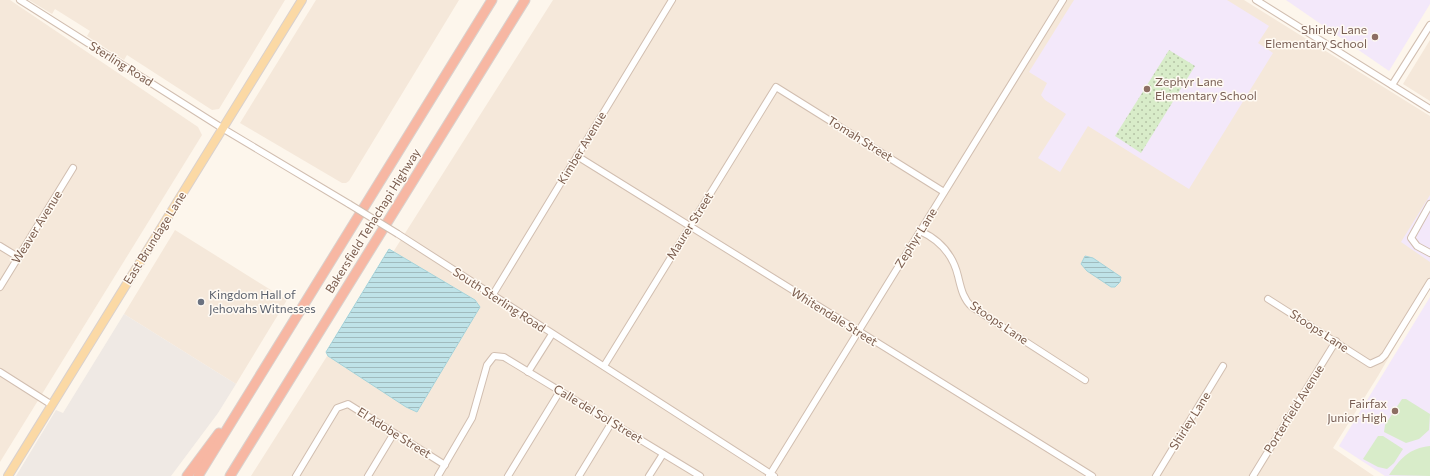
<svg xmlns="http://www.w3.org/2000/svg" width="1430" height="476" font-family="Commissioner,sans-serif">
<defs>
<pattern id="park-dots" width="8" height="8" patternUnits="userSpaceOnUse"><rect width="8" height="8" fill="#d8ecc9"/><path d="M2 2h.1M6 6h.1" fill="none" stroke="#b4c2a5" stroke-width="1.8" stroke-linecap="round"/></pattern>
<pattern id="water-rules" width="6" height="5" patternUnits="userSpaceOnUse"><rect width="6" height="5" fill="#bfe3e8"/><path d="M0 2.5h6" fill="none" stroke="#a0bbbe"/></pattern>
</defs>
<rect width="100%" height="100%" fill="#fdf6ec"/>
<g fill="#f5e8da">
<polygon points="0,0 10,0 198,127 202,135 0,462"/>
<polygon points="29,0 285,0 219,109 212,110 127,55 124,60 87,36 90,31 55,9 52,14"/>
<polygon points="316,0 459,0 349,181 346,183 342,183 240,123"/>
<polygon points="553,0 1244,0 1430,116 1430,286 1378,376 1333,448 1374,476 251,476"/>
<polygon points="1430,40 1430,101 1403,84"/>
<polygon points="175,230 287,300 236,384 124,314"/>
</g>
<polygon fill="#efe9e4" points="124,314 236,384 218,413 171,476 16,476 56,410 63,413"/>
<g fill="#f3e8fa">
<polygon points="1074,0 1227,0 1269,26 1258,43 1273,53 1189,189 1088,126 1060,172 1038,158 1066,114 1045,100 1041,95 1047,83 1029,72"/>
<polygon points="1286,0 1430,0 1430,4 1389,71"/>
<polygon points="1430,195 1430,262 1401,242"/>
<polygon points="1430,297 1430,476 1385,476 1339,446"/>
</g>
<g fill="#d8ecc9">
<polygon points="1402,399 1406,399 1430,414 1429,430 1419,439 1406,443 1384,432 1385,425"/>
<polygon points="1378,436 1383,436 1403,449 1394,463 1387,469 1378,467 1363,459"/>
<path d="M1430,446V476L1389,475C1400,459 1409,448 1430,446Z"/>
</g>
<polygon fill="url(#park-dots)" points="1169,50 1195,66 1141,153 1115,136"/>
<g fill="url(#water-rules)" stroke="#a5d3da">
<polygon points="389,249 475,300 480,307 417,412 406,407 328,356 326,352"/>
<polygon points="1085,256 1093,258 1121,277 1120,282 1115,287 1111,287 1087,271 1081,264"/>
</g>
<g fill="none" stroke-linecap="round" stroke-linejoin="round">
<defs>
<g id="minor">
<polyline points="20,0 222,128 349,204"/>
<polyline points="1256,0 1430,109"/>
<polyline points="1392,85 1430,25"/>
<polyline points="577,156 1092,476"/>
<polyline points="1430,204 1411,238 1417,246 1430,253"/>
<path d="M920,231C940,240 953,255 958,276C961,288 963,299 972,307L1085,380"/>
<polyline points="398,234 774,476"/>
<polyline points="0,246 18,257"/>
<polyline points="0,287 73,168"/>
<polyline points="492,296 672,0"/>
<polyline points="1268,299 1370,364 1381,359 1385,355 1430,282"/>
<polyline points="604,366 776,87 944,192"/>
<polyline points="0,372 52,405"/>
<polyline points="528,372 552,334"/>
<polyline points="296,476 337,408 348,404 445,465"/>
<polyline points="368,476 394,433"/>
<polyline points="438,476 472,418 487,365 494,356 504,357 700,476"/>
<polyline points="508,476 560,391"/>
<polyline points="579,476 612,422"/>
<polyline points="649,476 663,454"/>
<polyline points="769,476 1063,0"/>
<polyline points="1156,476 1223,366"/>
<polyline points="1253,476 1336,341"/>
</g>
<polyline id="major" points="8,476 302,0"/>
<g id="highway">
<polyline points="187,476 219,433"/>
<polyline points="198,476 492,0"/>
<polyline points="230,476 525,0"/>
</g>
</defs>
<use href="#minor" stroke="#d1beb0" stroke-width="8"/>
<use href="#major" stroke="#dad1cd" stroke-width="10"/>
<use href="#highway" stroke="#dad1cd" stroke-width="11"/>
<use href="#minor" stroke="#fff" stroke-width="6"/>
<use href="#major" stroke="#fbd9a5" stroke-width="8"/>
<use href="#highway" stroke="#f7b7a3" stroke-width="9"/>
<defs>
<polyline id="minor-bridge" points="349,204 398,234"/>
</defs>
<use href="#minor-bridge" stroke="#d1beb0" stroke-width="8" stroke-linecap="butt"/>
<use href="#minor-bridge" stroke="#fff" stroke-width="6"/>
</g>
<g fill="#8d6e63" stroke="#fffaf3" stroke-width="1.5">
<circle cx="1375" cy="37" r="4"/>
<circle cx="1147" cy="89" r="4"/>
<circle cx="1395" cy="411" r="4"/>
</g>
<circle fill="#6b7280" stroke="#fffaf3" stroke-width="1.5" cx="201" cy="302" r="4"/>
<g text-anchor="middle" stroke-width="3" stroke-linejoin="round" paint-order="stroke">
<g font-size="12" fill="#785e54" stroke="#fffaf3" text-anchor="end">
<text x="1367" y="34">Shirley Lane<tspan x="1367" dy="14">Elementary School</tspan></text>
<text x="1155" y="86" text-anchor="start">Zephyr Lane<tspan x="1155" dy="14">Elementary School</tspan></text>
<text x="1387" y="408">Fairfax<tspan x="1387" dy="14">Junior High</tspan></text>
</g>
<g font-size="12" fill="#7a5c4d" stroke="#fffaf3">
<text transform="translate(121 64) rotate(32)" y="4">Sterling Road</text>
<text transform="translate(860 139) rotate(32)" y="4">Tomah Street</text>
<text transform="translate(582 148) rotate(-59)" y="4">Kimber Avenue</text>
<text transform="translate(373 221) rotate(-58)" y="4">Bakersfield Tehachapi Highway</text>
<text transform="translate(690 226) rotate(-58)" y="4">Maurer Street</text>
<text transform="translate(37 227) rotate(-58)" y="4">Weaver Avenue</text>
<text transform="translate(155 238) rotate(-58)" y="4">East Brundage Lane</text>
<text transform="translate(916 238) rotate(-58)" y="4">Zephyr Lane</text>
<text transform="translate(499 300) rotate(33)" y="4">South Sterling Road</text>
<text transform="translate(834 317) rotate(32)" y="4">Whitendale Street</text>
<text transform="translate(999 323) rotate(34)" y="4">Stoops Lane</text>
<text transform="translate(1319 331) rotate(33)" y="4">Stoops Lane</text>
<text transform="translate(1294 409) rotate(-58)" y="4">Porterfield Avenue</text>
<text transform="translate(598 414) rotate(31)" y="4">Calle del Sol Street</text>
<text transform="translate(1190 421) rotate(-58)" y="4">Shirley Lane</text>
<text transform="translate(394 433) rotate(32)" y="4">El Adobe Street</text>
</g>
<g font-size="12" fill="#5b616d" stroke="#fffaf3" text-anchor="start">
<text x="209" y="299">Kingdom Hall of<tspan x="209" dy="14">Jehovahs Witnesses</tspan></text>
</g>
</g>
</svg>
